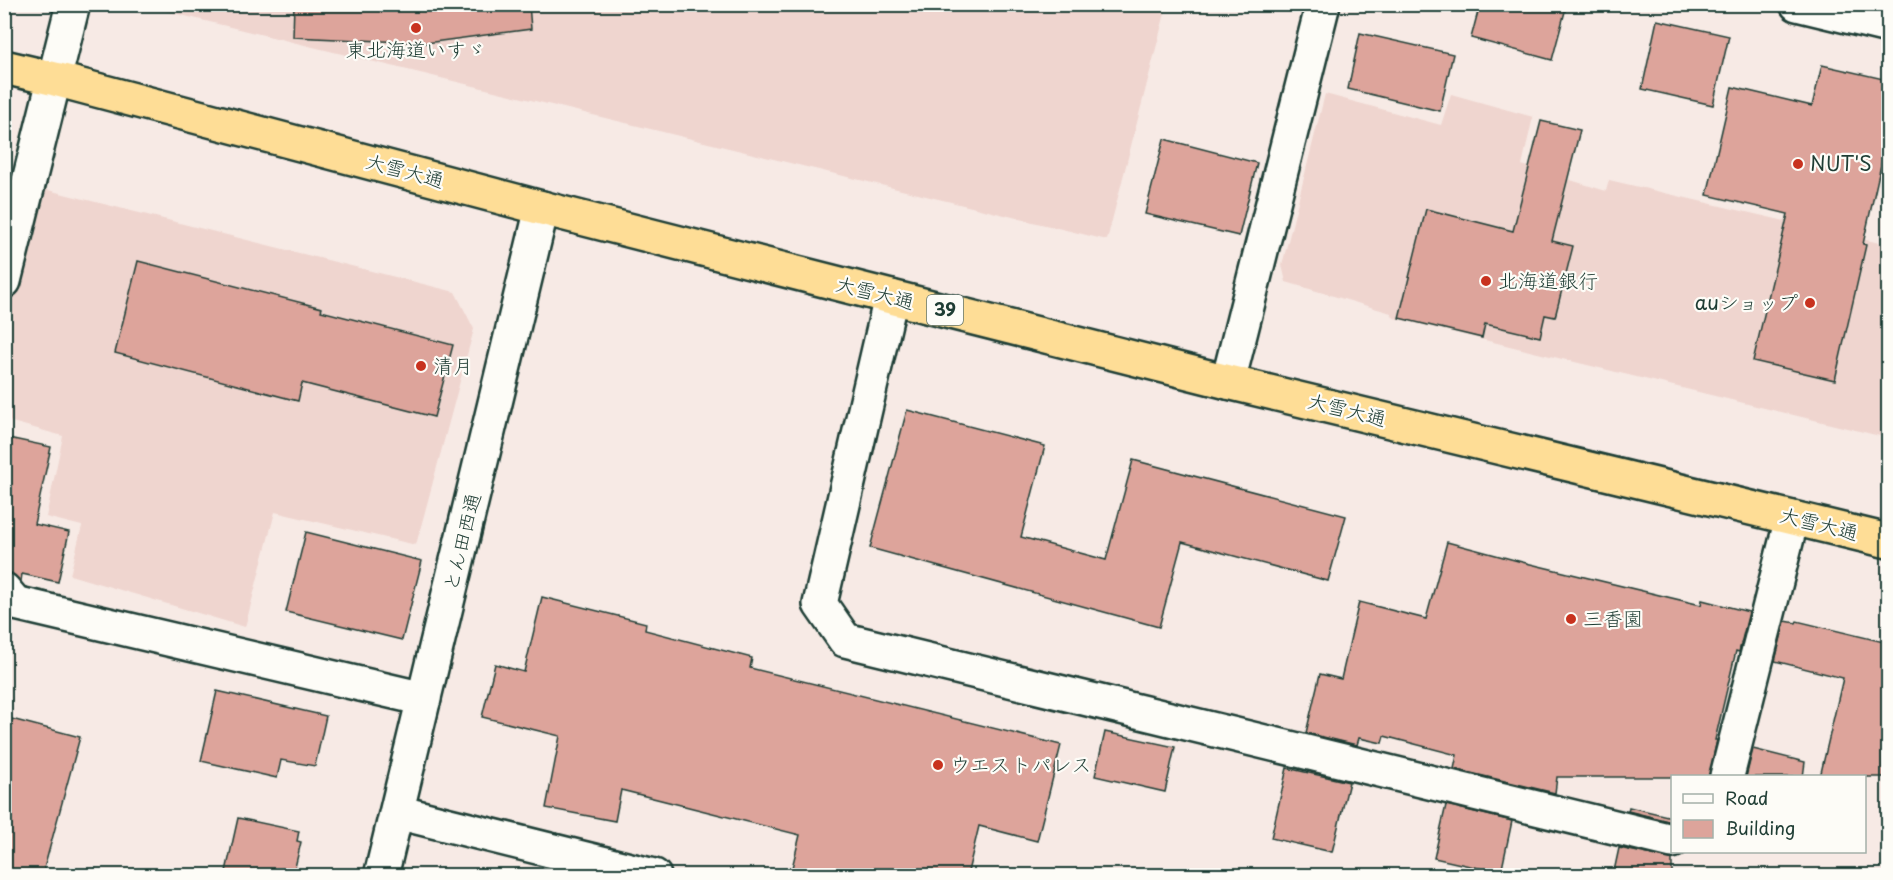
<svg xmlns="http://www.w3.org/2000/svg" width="1893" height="880" font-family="'Playpen Sans','Klee One',sans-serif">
<rect width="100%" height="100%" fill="#f7eae5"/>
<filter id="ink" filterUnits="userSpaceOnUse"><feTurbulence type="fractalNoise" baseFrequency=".0167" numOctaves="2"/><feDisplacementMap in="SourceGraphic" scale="12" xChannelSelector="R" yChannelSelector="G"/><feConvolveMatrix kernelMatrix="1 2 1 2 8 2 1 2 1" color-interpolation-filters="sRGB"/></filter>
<g filter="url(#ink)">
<g fill="#efd5cf">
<polygon points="140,5 1167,5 1107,240"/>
<polygon points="1325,94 1441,125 1451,94 1533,117 1522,165 1606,191 1609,180 1888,245 1888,438 1394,318 1391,313 1286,282 1282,265"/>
<polygon points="4,179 455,292 474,329 416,545 275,512 245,627 70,575 82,526 46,517 63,436 5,420"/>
</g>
<g fill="#dda49b" stroke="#1f3d34" stroke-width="1.5">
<polygon points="294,4 529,4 531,29 426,43 293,37"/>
<polygon points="1480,4 1567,4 1552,60 1471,38"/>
<polygon points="1657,20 1729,36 1713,105 1642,89"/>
<polygon points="1360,33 1453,54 1440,111 1348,89"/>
<polygon points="1822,65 1888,80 1888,134 1863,244 1866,245 1835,380 1753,361 1788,214 1707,195 1732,87 1812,106"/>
<polygon points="1541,121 1580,130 1552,241 1573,246 1555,317 1545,315 1540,337 1485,324 1482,338 1399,318 1426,209 1513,231"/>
<polygon points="1164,139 1257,163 1239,236 1145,214"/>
<polygon points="138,261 322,308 321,311 453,345 434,417 302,383 298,401 115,353"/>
<polygon points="907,410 1045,446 1021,537 1106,560 1133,460 1346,516 1328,581 1182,542 1159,627 870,548"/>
<polygon points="4,437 51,447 34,524 69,532 58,582 22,574 21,581 11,573 4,572"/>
<polygon points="306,532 422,561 402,640 286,612"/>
<polygon points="1447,542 1522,562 1701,605 1702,600 1749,612 1739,652 1736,651 1715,740 1717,740 1709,777 1557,777 1555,793 1454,769 1457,755 1384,736 1382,743 1359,738 1357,745 1306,733 1320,674 1341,679 1359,602 1426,619"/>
<polygon points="542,597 646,623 645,630 752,658 750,668 1061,745 1037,841 979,826 967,876 790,876 800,835 621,790 615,821 546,808 560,736 482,717 495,664 524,672"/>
<polygon points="1785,621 1796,623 1797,621 1888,643 1888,777 1820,777 1843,678 1775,661"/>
<polygon points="217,691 326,716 315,766 281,760 277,778 201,761"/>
<polygon points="4,717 80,737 42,876 4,876"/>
<polygon points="1105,732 1175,747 1165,792 1095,776"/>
<polygon points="1753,749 1805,762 1803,777 1746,777"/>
<polygon points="1287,768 1349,782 1332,852 1271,838"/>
<polygon points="1446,805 1512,821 1501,873 1434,858"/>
<polygon points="1629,807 1672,817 1672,822 1628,811"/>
<polygon points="238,818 299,831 297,841 301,842 293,876 225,876"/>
<polygon points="1619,848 1672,859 1672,876 1613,876"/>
</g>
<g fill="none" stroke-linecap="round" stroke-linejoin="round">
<defs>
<g id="minor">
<polyline points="1797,4 1888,26"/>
<polyline points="4,281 73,4"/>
<polyline points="891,297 820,604 845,640 1672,841"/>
<polyline points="1228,382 1323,4"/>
<polyline points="4,590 15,603 424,699"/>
<polyline points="1727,776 1792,518"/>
<polyline points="397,812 654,876"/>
<polyline points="381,876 542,208"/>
</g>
<polyline id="highway" points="4,67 55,79 542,208 891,297 1228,382 1888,541"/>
</defs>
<use href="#minor" stroke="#1f3d34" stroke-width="38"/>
<use href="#highway" stroke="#1f3d34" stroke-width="38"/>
<use href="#minor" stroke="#fdfcf7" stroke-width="33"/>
<use href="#highway" stroke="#fedd96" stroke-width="33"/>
</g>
</g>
<g fill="#c8321e" stroke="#fdfcf7" stroke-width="2">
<circle cx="416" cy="28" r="6"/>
<circle cx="1798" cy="164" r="6"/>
<circle cx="1486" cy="281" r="6"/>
<circle cx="1810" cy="303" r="6"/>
<circle cx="421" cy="366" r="6"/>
<circle cx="1571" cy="619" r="6"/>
<circle cx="938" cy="765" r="6"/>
</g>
<g text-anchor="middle" stroke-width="4.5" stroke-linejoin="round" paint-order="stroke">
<rect fill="#fdfcf7" stroke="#62766e" stroke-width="1.5" x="927" y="295" width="36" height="30" rx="4.5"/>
<g font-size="18" font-weight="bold" fill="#1f3d34">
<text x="945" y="316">39</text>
</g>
<g font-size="20" fill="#1f3d34" stroke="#fdfcf7" text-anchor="start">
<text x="416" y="57" text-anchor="middle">東北海道いすゞ</text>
<text x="1810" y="171">NUT'S</text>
<text x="1498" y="288">北海道銀行</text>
<text x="1798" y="310" text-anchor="end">auショップ</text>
<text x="433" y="373">清月</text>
<text x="1583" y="626">三香園</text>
<text x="950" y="772">ウエストパレス</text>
</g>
<g font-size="20" fill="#1f3d34" stroke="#fdfcf7">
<text transform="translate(405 171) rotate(15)" y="7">大雪大通</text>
<text transform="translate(875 293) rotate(14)" y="7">大雪大通</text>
<text transform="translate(1347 410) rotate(14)" y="7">大雪大通</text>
<text transform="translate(1819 524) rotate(14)" y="7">大雪大通</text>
<text transform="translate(462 542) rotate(-76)" y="7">とん田西通</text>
</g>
</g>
<rect width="1893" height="880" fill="none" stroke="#fdfcf7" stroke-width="24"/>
<rect x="12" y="12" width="1869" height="856" fill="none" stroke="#1f3d34" stroke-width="2" filter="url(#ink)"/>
<rect x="1671" y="775" width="195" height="78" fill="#fdfcf7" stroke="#a4b0a9" stroke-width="1.5"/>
<rect x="1683" y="794" width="30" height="9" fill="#fdfcf7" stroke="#a4b0a9" stroke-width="1.5"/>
<text x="1725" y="805" font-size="18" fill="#1f3d34">Road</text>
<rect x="1683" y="820" width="30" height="18" fill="#dda49b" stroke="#a4b0a9" stroke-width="1.5"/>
<text x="1725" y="835" font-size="18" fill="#1f3d34">Building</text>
</svg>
